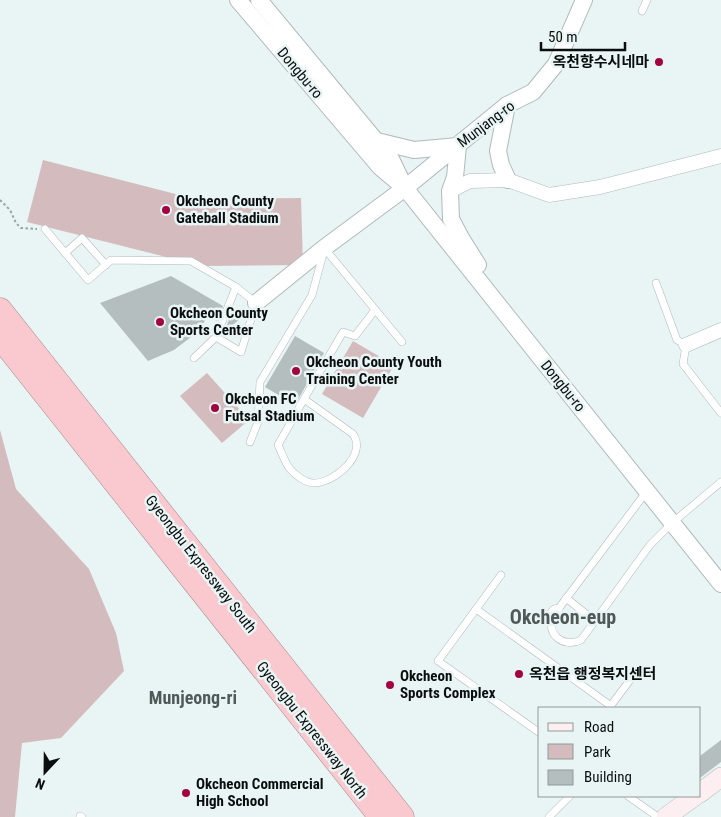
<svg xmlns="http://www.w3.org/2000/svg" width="721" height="817" font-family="'Roboto Condensed','Noto Sans KR',sans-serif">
<rect width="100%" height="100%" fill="#e9f5f4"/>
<g fill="#d4bbbe">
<polygon points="43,160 195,199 301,198 303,265 202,266 27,222"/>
<polygon points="353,341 394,365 363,418 322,394"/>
<polygon points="207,373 249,420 222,443 180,396"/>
<polygon points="0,430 16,489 89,569 116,633 124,671 61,738 22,743 15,817 0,817"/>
</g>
<g fill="#b4bebe">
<polygon points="171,276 223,306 217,321 207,317 199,331 174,350 148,361 100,303"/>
<polygon points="232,311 243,317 231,326 227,325"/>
<polygon points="295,336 324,353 295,405 265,387"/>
<polygon points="721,740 721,762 700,778 700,756"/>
</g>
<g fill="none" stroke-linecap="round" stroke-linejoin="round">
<defs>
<g id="service">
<polyline points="642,11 647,0"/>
<polyline points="45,229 88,280 111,260 191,261 236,287 256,303 241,352 216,337 194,358"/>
<polyline points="325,249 402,342"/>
<polyline points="65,253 82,238 106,265"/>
<polyline points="656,283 677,340 686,345 683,364 721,413"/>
<polyline points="216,337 236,287"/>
<path d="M304,399L278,445C282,453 285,463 290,469C295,475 306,483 313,483C333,484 368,455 353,434L304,399L343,332L355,336L375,310"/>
<polyline points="250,442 258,422 260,382 312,295 323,254"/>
<polyline points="501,575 438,661 540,733"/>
<polyline points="566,598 595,621"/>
<polyline points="476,609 611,706"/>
<polyline points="556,612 647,491"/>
<path d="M554,614C544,633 563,649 581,640L650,545L672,523L721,482"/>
<polyline points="609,708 633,676"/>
<polyline points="628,796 658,817"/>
<polyline points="80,816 82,817"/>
<polyline points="549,817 570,796"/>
</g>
<g id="minor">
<polyline points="450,191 470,181 508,180 549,195 600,187 721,156"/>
<polyline points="686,345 721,330"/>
<polyline points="554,614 556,612"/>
</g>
<g id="tertiary">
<polyline points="238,0 380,167 405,188 721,584"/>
<polyline points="259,0 391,159 403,184"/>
<polyline points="507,105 498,151 501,165 508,180"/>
<polyline points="377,141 414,150 458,146"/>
<polyline points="458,146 455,177 450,191 451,219 461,238 478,265"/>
<polyline points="256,303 324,248 405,188 507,105 533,92 556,64 584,0"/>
</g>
<g id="secondary">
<polyline points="700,793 721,777"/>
<polyline points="666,817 695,796"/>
</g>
<g id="motorway">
<polyline points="0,310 402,817"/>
<polyline points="0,337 381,817"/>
</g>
</defs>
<use href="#service" stroke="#afb9b9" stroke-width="8"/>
<use href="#minor" stroke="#afb9b9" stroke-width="15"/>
<use href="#tertiary" stroke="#afb9b9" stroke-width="18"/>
<use href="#secondary" stroke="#afb9b9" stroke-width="20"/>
<use href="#motorway" stroke="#a5888b" stroke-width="25"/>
<polyline stroke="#9aa3a2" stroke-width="2" stroke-dasharray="2.5 2.5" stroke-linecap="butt" points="0,200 10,210 16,223 21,228 37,229"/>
<use href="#service" stroke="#fff" stroke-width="7"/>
<use href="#minor" stroke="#fff" stroke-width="14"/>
<use href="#tertiary" stroke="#fff" stroke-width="16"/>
<use href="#secondary" stroke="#fdeff1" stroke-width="19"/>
<use href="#motorway" stroke="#f9c9cf" stroke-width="24"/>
</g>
<g fill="#a10440" stroke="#e9f5f4" stroke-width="2">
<circle cx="659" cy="62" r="5"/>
<circle cx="166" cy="210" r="5"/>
<circle cx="160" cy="322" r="5"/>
<circle cx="296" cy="371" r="5"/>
<circle cx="215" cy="408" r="5"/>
<circle cx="519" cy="674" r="5"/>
<circle cx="390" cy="685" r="5"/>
<circle cx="186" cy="793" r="5"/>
</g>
<g text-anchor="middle" stroke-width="5" stroke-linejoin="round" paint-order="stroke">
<g font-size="15" font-weight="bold" fill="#0a0e0e" stroke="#e9f5f4" text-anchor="start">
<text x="649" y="67" text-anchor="end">옥천향수시네마</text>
<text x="176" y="206">Okcheon County<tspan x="176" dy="17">Gateball Stadium</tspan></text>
<text x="170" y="318">Okcheon County<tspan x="170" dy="17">Sports Center</tspan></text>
<text x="306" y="367">Okcheon County Youth<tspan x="306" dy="17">Training Center</tspan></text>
<text x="225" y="404">Okcheon FC<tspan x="225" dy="17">Futsal Stadium</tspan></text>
<text x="529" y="679">옥천읍 행정복지센터</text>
<text x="400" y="681">Okcheon<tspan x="400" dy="17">Sports Complex</tspan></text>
<text x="196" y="789">Okcheon Commercial<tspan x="196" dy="17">High School</tspan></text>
</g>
<g font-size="15" fill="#0a0e0e" stroke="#e9f5f4">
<text transform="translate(300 73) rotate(50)" y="5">Dongbu-ro</text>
<text transform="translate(486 124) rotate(-37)" y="5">Munjang-ro</text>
<text transform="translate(563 386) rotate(51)" y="5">Dongbu-ro</text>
<text transform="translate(201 564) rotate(52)" y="5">Gyeongbu Expressway South</text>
<text transform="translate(312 730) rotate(52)" y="5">Gyeongbu Expressway North</text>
</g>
<g font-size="18" font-weight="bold" fill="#4f5958" stroke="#e9f5f4">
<text x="193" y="704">Munjeong-ri</text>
</g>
<g font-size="20" font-weight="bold" fill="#4f5958" stroke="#e9f5f4">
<text x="563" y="624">Okcheon-eup</text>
</g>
</g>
<rect x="538" y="707" width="162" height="90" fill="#e9f5f4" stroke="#909998"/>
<rect x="548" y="723" width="25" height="8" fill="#fdeff1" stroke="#909998"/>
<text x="584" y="732" font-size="15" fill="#0a0e0e">Road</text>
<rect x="548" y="744" width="25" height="15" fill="#d4bbbe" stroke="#909998"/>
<text x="584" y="757" font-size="15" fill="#0a0e0e">Park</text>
<rect x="548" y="770" width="25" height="15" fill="#b4bebe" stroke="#909998"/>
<text x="584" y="782" font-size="15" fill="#0a0e0e">Building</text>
<g transform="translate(45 772) rotate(202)" stroke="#e9f5f4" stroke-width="4" paint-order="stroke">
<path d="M0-4L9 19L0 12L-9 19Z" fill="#0a0e0e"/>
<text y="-8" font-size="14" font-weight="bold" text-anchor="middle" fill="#0a0e0e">N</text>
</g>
<path d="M541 42v8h84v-8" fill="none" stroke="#0a0e0e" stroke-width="2.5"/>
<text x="548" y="42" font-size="15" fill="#0a0e0e" stroke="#e9f5f4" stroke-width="4" paint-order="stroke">50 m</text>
</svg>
